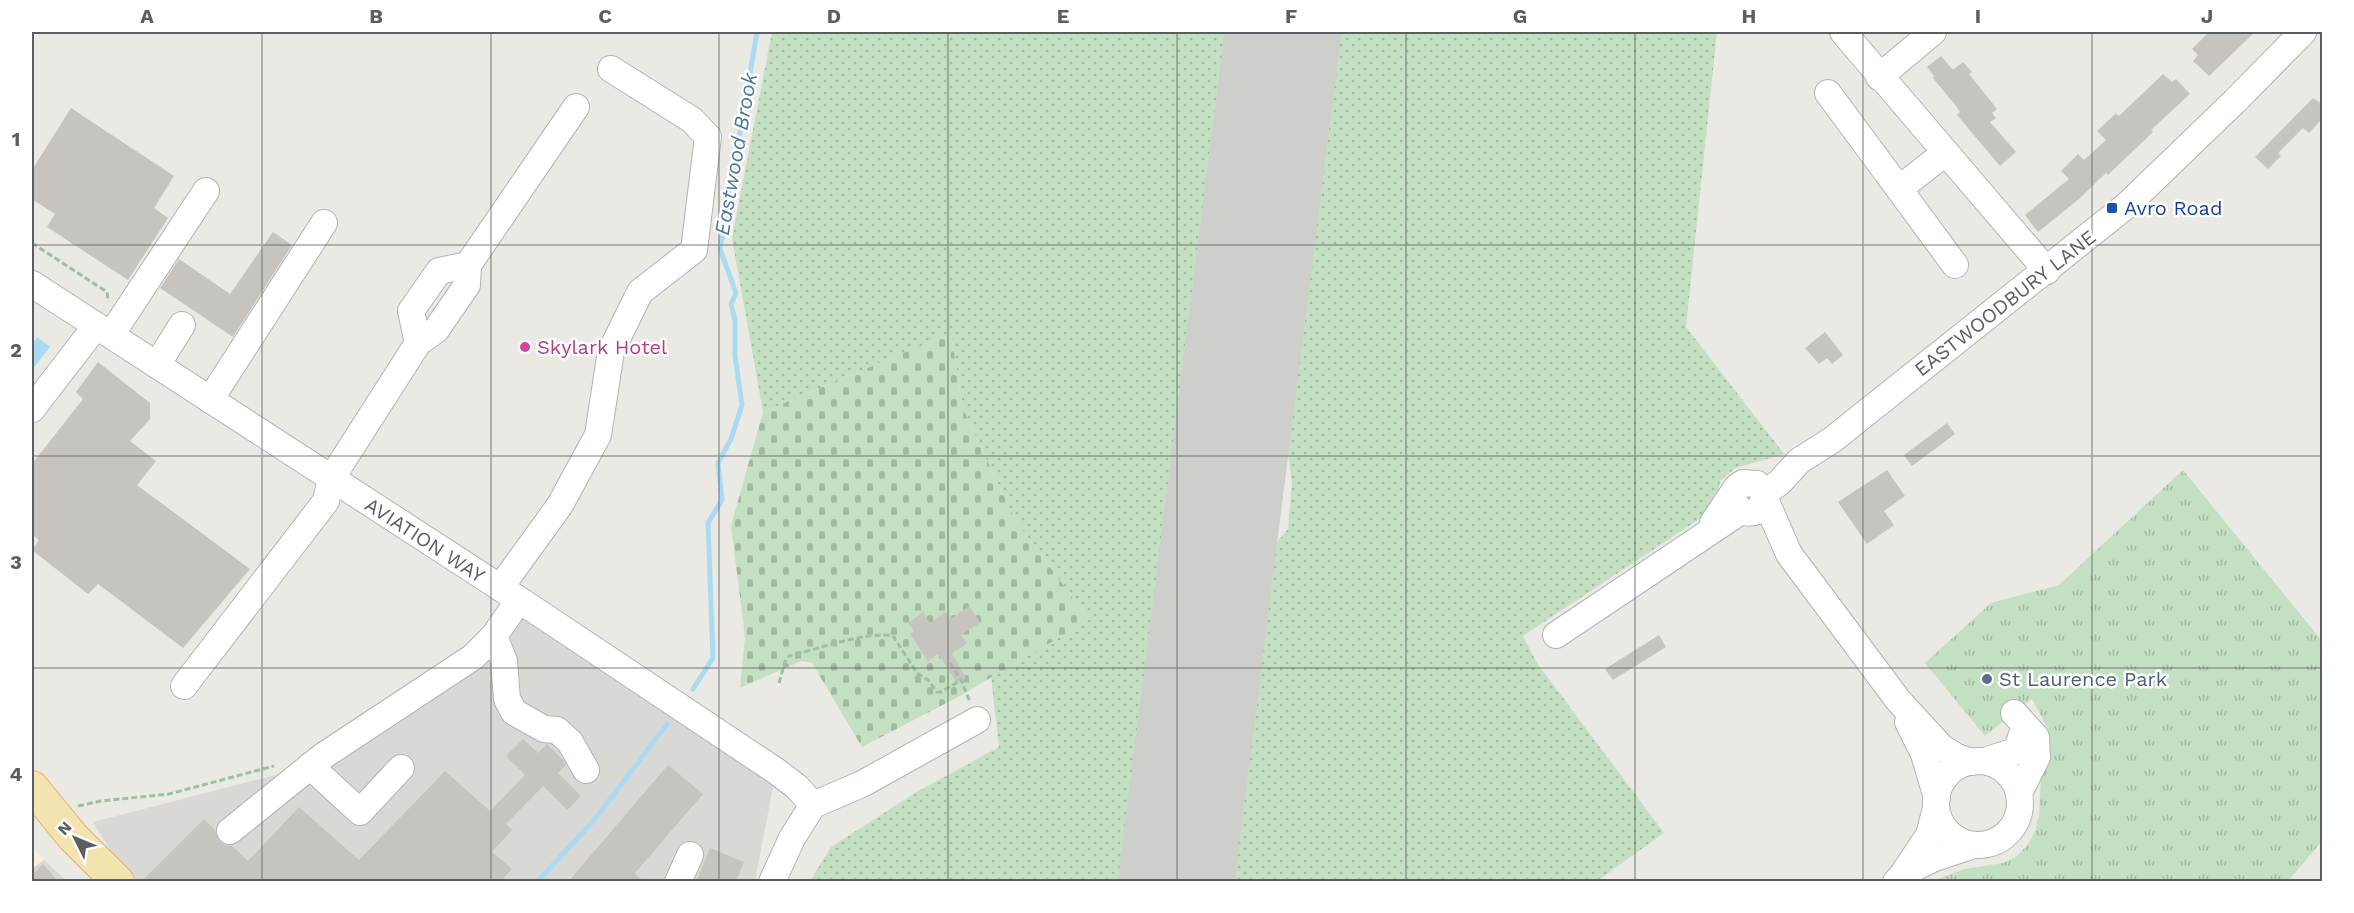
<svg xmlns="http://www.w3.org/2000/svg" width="2354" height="913" font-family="'Work Sans',sans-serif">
<defs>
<pattern id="grass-dots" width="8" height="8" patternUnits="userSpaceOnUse" patternTransform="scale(1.5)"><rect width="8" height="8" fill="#c4e0c2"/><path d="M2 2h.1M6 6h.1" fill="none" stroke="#a2b9a1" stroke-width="1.8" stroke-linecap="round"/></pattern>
<pattern id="cemetery-stones" width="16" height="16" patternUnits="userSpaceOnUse" patternTransform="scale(1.5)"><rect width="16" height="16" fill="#c4e0c2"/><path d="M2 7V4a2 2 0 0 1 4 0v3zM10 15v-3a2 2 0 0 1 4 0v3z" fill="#a2b9a1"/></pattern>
<pattern id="park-tufts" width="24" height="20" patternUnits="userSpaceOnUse" patternTransform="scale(1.5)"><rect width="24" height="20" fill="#c4e0c2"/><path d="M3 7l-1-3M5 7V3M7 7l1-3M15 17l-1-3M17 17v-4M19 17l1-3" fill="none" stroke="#a2b9a1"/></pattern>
</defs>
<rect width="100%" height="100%" fill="#ebe9e3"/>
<polygon fill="#f9efda" points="32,847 44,860 32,869"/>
<g fill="#dad8d5">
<polygon points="524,603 776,771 755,881 132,881 126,876 93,822 302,768"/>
<polygon points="44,860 67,881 32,881 32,869"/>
</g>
<g fill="url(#grass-dots)">
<polygon points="772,32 1241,32 1186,466 1173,490 1173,556 1136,881 810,881 831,847 915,793 999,747 991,677 1089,620 1015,520 963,409 951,333 763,412 732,238"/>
<polygon points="1340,32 1717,32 1686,327 1784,454 1735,468 1720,481 1716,508 1523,636 1537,663 1664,833 1597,881 1225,882 1272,548 1288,529 1292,483 1286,441"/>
</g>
<polygon fill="url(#cemetery-stones)" points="951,333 963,409 1015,520 1089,620 958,697 862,747 812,663 801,661 740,688 745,636 731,526 763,412"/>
<polygon fill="url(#park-tufts)" points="2183,470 2322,641 2322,841 2288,881 1933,881 1964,869 2003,863 2016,857 2029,843 2035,831 2039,815 2041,778 2049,751 2050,733 2032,699 1985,736 1925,663 1991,603 2059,585"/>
<polygon fill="#abdaf3" points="37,337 50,347 32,370 32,344"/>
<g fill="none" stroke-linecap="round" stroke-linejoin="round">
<g stroke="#abdaf3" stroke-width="5">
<polyline points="693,689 713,658 708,523 722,500 718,463 731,439 742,405 735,356 735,320 731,304 736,293 720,249 757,32"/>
<polyline points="537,882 595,819 667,724"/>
</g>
<polyline stroke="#cececa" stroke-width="116" points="1176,882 1283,32"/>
</g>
<g fill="#c7c4bf">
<polygon points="2209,32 2255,32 2209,76 2193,61 2198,55 2192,49"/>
<polygon points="1941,56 1953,70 1963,62 1972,72 1969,74 1997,109 1992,113 1996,118 1990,122 2016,152 2000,166 1957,115 1960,112 1956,106 1933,78 1934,76 1927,67"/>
<polygon points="2163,74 2172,82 2176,79 2190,94 2151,130 2153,132 2108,175 2106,173 2079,199 2038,232 2025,215 2069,179 2061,171 2078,154 2084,160 2106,140 2097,131 2116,113 2119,116"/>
<polygon points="2313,98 2322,104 2322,119 2309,133 2303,128 2278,153 2281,156 2268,169 2255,157"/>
<polygon points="71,108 174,176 154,208 168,218 128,280 47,227 55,214 32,199 32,170"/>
<polygon points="273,232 292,245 233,337 160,288 179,259 230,294"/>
<polygon points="1825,332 1843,355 1832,364 1827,358 1819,364 1805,348"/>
<polygon points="98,362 150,403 150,419 130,441 156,461 137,485 250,569 183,648 98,584 88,594 32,550 39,540 32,534 32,464 83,399 76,392"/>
<polygon points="1947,423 1955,434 1912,466 1904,455"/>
<polygon points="1887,470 1905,496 1884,511 1894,525 1867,544 1838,502"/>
<polygon points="969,606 980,623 961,635 967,644 952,653 966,678 957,683 938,654 928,661 910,634 914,631 908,623 923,612 930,623 946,612 951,619"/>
<polygon points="1659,635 1666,647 1613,680 1605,669"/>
<polygon points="523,739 538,753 547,744 563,760 566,765 558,773 581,796 567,810 543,786 506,824 512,830 492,852 512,869 500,882 141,882 204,819 215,830 219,841 225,845 232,846 248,861 299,807 359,860 445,771 490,811 525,775 506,756"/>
<polygon points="668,765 703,794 635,873 644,882 568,882"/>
<polygon points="710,848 744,862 736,882 696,882"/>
<polygon points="43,864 59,882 32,882 32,875"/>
</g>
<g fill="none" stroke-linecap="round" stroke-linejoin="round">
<defs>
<g id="minor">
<polyline points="1843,32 2047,271"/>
<polyline points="1879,77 1933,32"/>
<polyline points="1828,93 1899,189 1945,153"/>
<polyline points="1899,189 1955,265"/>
<polyline points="32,284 524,603 776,771 797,787 813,805"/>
<polyline points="111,335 206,191"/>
<polyline points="418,343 411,311 439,271 468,265"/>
<polyline points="157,365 182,325"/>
<polyline points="210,400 324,223"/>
<polyline points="32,409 96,326"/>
<polyline points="1764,494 1780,482 1799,461 1832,440 2126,206 2235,101 2303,32"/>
<polyline points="1765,499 1789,554 1898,700 1941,747 1957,757 1971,762"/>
<path d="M1713,523L1737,487L1743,483L1757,484L1763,490L1765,499L1758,511C1744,516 1733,509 1734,494"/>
<polyline points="500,588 560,505 598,435 611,351 640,292 694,250 708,137 692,120 611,69"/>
<polyline points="1556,635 1741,511"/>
<polyline points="494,636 504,661 507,699 514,712 544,729 557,730 570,742 586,770"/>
<polyline points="184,686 326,501 331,479 418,343 436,330 467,285 468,265 576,107"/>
<polyline points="2014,713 2036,737 2037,757 2019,793"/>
<polyline points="1908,722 1924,754 1937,798"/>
<circle cx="1978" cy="803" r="42"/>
<polyline points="1984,761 2016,751 2025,726"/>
<polyline points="310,766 360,812 401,768"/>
<polyline points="230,831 323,756 473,657 494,636 519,600"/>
<polyline points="1905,873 1932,859 1974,845"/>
<polyline points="678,882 690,855"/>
<polyline points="772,882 792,838 813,805 862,784 977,720"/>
<polyline points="1896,882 1903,874 1929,835 1936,808"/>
</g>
<polyline id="major" points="32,787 73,837 118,882"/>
</defs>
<use href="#minor" stroke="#b0b3b6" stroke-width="28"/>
<use href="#major" stroke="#deb469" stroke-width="34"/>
<g stroke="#9cc0a3" stroke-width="3" stroke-dasharray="6 3" stroke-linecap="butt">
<polyline points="32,243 107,292 108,299"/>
<polyline points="950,663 961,680 970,702"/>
<path d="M779,683L785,662L789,656C814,650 870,630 893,636L917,673L928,680L937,692H941L961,680"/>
<polyline points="78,806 101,801 169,794 274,766"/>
</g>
<use href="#minor" stroke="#fff" stroke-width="26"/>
<use href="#major" stroke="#f4e3af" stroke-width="32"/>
</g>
<path fill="none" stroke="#5b5e61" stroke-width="1.5" stroke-opacity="0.55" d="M262,32V882M491,32V882M719,32V882M948,32V882M1177,32V882M1406,32V882M1635,32V882M1863,32V882M2092,32V882M32,245H2322M32,456H2322M32,668H2322"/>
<rect fill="#1a4fb4" stroke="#fff" stroke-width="2" x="2106" y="202" width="12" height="12" rx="3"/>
<circle fill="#d1479c" stroke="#fff" stroke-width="2" cx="525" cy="347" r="6"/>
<circle fill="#5c6f8a" stroke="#fff" stroke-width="2" cx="1987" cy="679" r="6"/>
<g text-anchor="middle" stroke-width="5" stroke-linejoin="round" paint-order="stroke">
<g font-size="20" fill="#164399" stroke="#fff" text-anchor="start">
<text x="2124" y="215">Avro Road</text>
</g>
<g font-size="20" fill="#5b5e61" stroke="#fff">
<text transform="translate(2005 303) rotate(-38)" y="7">EASTWOODBURY LANE</text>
<text transform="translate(425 540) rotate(33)" y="7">AVIATION WAY</text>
</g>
<g font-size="20" fill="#b23c85" stroke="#fff" text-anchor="start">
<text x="537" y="354">Skylark Hotel</text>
</g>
<g font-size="20" fill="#4e5e75" stroke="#fff" text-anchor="start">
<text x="1999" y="686">St Laurence Park</text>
</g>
<g font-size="21" font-style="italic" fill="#47779b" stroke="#fff">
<text transform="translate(736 154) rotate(-80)" y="7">Eastwood Brook</text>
</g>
</g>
<rect width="2354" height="913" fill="none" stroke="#ffffff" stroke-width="66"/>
<g transform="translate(75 838) rotate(313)" stroke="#ffffff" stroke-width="4.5" paint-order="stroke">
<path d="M0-4.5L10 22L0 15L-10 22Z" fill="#5b5e61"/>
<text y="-9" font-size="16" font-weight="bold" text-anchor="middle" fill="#5b5e61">N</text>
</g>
<rect x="33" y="33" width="2288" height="847" fill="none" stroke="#5b5e61" stroke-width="2"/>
<g font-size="20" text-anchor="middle" font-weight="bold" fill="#5b5e61">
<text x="147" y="23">A</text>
<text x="376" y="23">B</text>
<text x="605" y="23">C</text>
<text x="834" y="23">D</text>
<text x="1063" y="23">E</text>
<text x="1291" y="23">F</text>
<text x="1520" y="23">G</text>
<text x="1749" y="23">H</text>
<text x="1978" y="23">I</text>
<text x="2207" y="23">J</text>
<text x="16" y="146">1</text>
<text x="16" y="357">2</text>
<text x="16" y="569">3</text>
<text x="16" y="781">4</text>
</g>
</svg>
